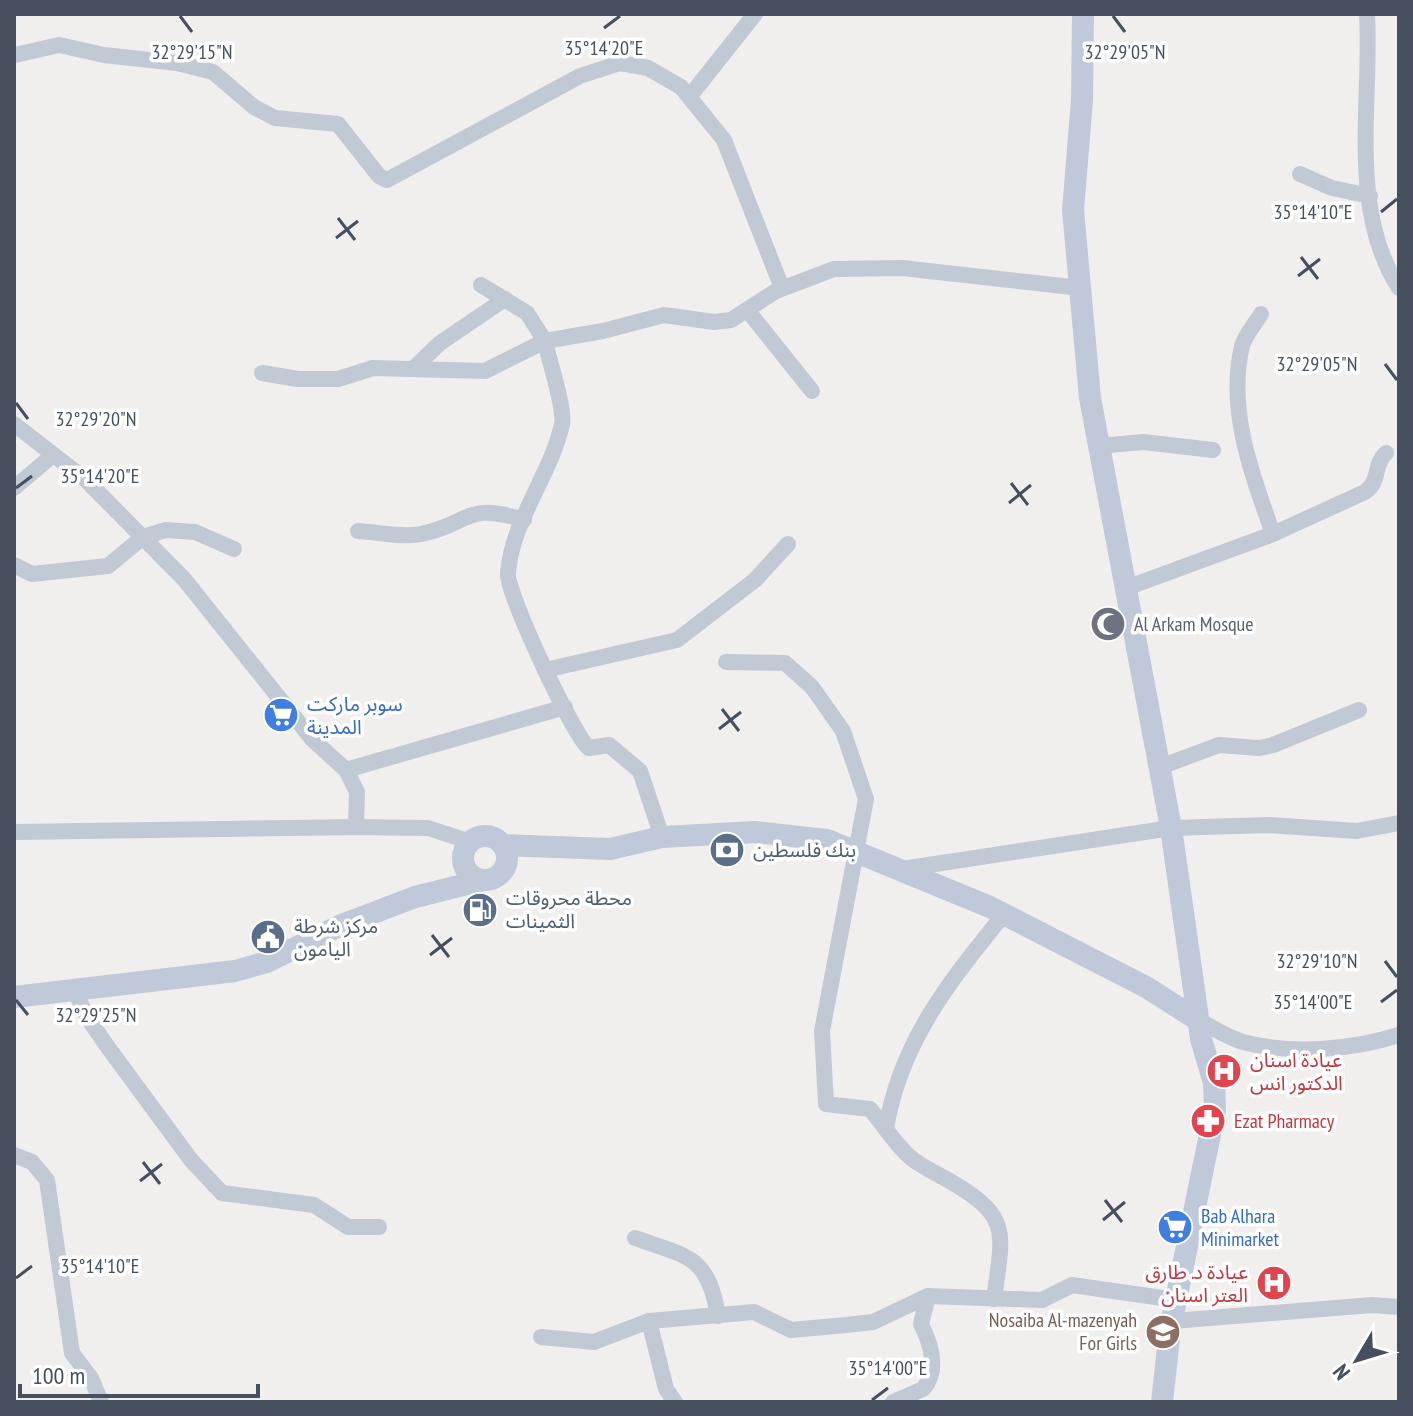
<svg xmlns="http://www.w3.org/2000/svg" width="1413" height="1416" font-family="'PT Sans Narrow','Noto Sans Arabic',sans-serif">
<rect width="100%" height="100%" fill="#f1efee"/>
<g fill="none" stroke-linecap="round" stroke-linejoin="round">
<g stroke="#c1c9d5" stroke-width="16">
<path d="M1367,14C1372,102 1348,209 1399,288"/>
<polyline points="15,55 59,45 104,55 177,63 213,72 254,107 275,118 338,124 379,176 387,180 580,76 620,63 648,68 681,87 724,140 782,288"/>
<polyline points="690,96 755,14"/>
<polyline points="1300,174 1332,188 1370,196"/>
<polyline points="481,285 527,313 545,341 603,331 664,315 714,322 731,320 776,291 834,269 902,268 1080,288"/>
<polyline points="748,311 812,391"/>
<path d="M1261,314C1255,324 1245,335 1242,346C1227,411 1252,474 1273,534"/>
<polyline points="414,368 440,343 505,299"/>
<path d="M262,373L298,379H338L373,368L485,371L545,341C549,361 565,407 562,424C551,475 512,520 508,573C506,592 574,737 589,748L609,745L640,771L662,837"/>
<polyline points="14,424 86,480 184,579 312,739 346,770 357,792 356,827"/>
<polyline points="1099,446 1143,442 1213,450"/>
<polyline points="14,488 53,455"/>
<path d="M358,531C379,532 401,538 421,534C471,524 464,501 524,520"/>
<polyline points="14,565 32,574 108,566 143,537 166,530 195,532 234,549"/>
<path d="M1126,588L1273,534L1365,492C1381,481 1373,464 1386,453"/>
<path d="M726,662L785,663L812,687L843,731L866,799L822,1031L826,1104L870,1109C883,1124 895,1144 910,1157C920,1166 936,1173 948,1180C1012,1217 1003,1231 994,1299"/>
<polyline points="545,670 677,640 755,580 788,544"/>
<polyline points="1160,767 1219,745 1259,748 1273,745 1359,710"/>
<polyline points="346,770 565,707"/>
<polyline points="14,832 356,827 428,828 471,842"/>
<polyline points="902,869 1171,828 1268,825 1357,831 1399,823"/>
<polyline points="74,989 87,1017 107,1046 191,1160 222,1193 314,1205 348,1227 379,1227"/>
<path d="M1198,1020C1212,1027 1228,1038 1243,1042C1292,1055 1351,1050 1399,1035"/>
<path d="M886,1129C900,1042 950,981 1004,914"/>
<polyline points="14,1155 32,1162 47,1180 72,1353 91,1378 101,1402"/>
<path d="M635,1238C688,1257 708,1255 718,1316"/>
<polyline points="1173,1321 1372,1305 1399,1307"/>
<polyline points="541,1337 594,1342 649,1321"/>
<polyline points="675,1402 666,1389 649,1321 754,1312 791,1330 846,1325 873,1322 928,1296 1042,1300 1072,1285 1176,1300"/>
<path d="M893,1402L923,1389C940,1370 931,1344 921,1324L928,1296"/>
</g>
<g stroke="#bfc9d9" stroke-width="22">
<polyline points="1083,14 1082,100 1073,210 1090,398 1171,828 1201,1039 1214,1083 1215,1110 1170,1329 1162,1402"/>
<circle cx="485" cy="858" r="22"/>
<polyline points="503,845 610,849 662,837 755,832 827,840 990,907 1146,987 1198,1020"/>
<polyline points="14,997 235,971 267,962 339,926 415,897 483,880"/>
</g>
</g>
<path fill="none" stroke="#454f5e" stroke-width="3" d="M180,16L192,32M1113,16L1125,32M604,28L620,16M1381,212L1397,199M338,218L355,240M336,238L358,221M1301,257L1318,279M1298,276L1320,259M1385,364L1397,380M16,403L28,419M1011,483L1028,505M16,488L32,476M1009,503L1031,485M722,709L739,731M719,729L741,712M432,935L449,957M430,955L452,938M1385,961L1397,977M16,1000L28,1015M1381,1002L1397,990M143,1162L160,1184M140,1181L162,1164M1105,1200L1122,1222M1103,1220L1125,1202M16,1278L32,1266M872,1400L888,1388"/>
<defs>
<symbol id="mosque-disc" viewBox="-11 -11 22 22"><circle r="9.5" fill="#6b7280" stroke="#fff"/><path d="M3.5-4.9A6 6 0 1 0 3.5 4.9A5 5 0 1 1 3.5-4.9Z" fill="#fff"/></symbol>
<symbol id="supermarket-disc" viewBox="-11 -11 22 22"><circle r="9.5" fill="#3f7fe0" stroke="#fff"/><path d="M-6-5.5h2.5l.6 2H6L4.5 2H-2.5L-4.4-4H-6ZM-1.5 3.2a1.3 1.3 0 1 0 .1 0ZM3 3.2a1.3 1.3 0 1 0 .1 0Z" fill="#fff"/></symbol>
<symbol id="bank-disc" viewBox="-11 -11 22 22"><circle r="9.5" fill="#5c6f8a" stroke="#fff"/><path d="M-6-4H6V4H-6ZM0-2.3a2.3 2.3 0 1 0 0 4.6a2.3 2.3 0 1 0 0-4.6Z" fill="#fff"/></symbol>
<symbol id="fuel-disc" viewBox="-11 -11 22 22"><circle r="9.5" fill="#5c6f8a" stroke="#fff"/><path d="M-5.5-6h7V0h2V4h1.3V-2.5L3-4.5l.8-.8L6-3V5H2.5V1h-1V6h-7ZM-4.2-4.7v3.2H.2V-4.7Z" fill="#fff"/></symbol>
<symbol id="civic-disc" viewBox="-11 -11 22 22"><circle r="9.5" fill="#5c6f8a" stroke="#fff"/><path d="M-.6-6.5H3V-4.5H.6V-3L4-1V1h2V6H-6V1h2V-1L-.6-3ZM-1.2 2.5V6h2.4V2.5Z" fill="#fff"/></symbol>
<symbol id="hospital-disc" viewBox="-11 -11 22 22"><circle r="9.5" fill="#e0444e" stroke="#fff"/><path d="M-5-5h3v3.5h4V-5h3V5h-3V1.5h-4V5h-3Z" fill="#fff"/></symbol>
<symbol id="pharmacy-disc" viewBox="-11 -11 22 22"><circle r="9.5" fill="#e0444e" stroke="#fff"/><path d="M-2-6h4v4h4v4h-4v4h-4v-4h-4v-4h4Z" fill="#fff"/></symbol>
<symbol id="school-disc" viewBox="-11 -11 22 22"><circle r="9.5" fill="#8d6e63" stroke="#fff"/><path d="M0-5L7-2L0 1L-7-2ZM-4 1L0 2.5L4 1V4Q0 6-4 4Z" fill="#fff"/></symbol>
</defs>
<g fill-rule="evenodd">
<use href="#mosque-disc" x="1088" y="604" width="40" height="40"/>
<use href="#supermarket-disc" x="261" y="695" width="40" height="40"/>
<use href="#bank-disc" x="707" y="830" width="40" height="40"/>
<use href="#fuel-disc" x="460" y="890" width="40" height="40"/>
<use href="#civic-disc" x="248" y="917" width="40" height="40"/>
<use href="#hospital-disc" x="1204" y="1051" width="40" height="40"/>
<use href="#pharmacy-disc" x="1188" y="1101" width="40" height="40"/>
<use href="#supermarket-disc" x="1155" y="1207" width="40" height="40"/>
<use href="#hospital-disc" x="1254" y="1263" width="40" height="40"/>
<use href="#school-disc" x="1143" y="1312" width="40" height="40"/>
</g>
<g text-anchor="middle" stroke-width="7" stroke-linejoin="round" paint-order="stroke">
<g font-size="20" fill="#5b616d" stroke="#fff" text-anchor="start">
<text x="1134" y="631">Al Arkam Mosque</text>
</g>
<g font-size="20" fill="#366cbe" stroke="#fff" text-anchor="start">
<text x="307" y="711">سوبر ماركت<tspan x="307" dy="23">المدينة</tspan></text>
<text x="1201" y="1223">Bab Alhara<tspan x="1201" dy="23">Minimarket</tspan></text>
</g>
<g font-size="20" fill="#4e5e75" stroke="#fff" text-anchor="start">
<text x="753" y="857">بنك فلسطين</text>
<text x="506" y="905">محطة محروقات<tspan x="506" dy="23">الثمينات</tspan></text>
<text x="294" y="933">مركز شرطة<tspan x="294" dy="23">اليامون</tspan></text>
</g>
<g font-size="20" fill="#be3a42" stroke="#fff" text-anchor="start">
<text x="1250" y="1067">عيادة اسنان<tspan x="1250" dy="23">الدكتور انس</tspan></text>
<text x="1234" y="1128">Ezat Pharmacy</text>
<text x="1248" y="1279" text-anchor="end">عيادة د. طارق<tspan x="1248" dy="23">العتر اسنان</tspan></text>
</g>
<g font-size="20" fill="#785e54" stroke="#fff" text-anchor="end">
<text x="1137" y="1327">Nosaiba Al-mazenyah<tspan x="1137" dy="23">For Girls</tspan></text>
</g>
</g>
<g font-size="20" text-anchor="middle" fill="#454f5e" stroke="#fff" stroke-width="7" stroke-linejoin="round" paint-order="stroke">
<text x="604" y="55">35°14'20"E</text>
<text x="192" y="59">32°29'15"N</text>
<text x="1125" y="59">32°29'05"N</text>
<text x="1313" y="219">35°14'10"E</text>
<text x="1317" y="371">32°29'05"N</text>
<text x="96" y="426">32°29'20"N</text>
<text x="100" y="483">35°14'20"E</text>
<text x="1317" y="968">32°29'10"N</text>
<text x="1313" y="1009">35°14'00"E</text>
<text x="96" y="1022">32°29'25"N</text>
<text x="100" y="1273">35°14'10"E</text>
<text x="888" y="1375">35°14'00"E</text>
</g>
<rect width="1413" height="1416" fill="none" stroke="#454f5e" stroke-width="32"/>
<g transform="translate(1357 1360) rotate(232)" stroke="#ffffff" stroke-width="6" paint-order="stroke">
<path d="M0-6L14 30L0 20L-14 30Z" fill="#454f5e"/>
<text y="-12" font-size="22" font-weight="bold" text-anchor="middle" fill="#454f5e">N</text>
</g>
<path d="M20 1384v12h238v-12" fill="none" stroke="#454f5e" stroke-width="4"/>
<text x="32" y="1384" font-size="24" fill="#454f5e" stroke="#ffffff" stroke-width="6" paint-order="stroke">100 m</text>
</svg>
